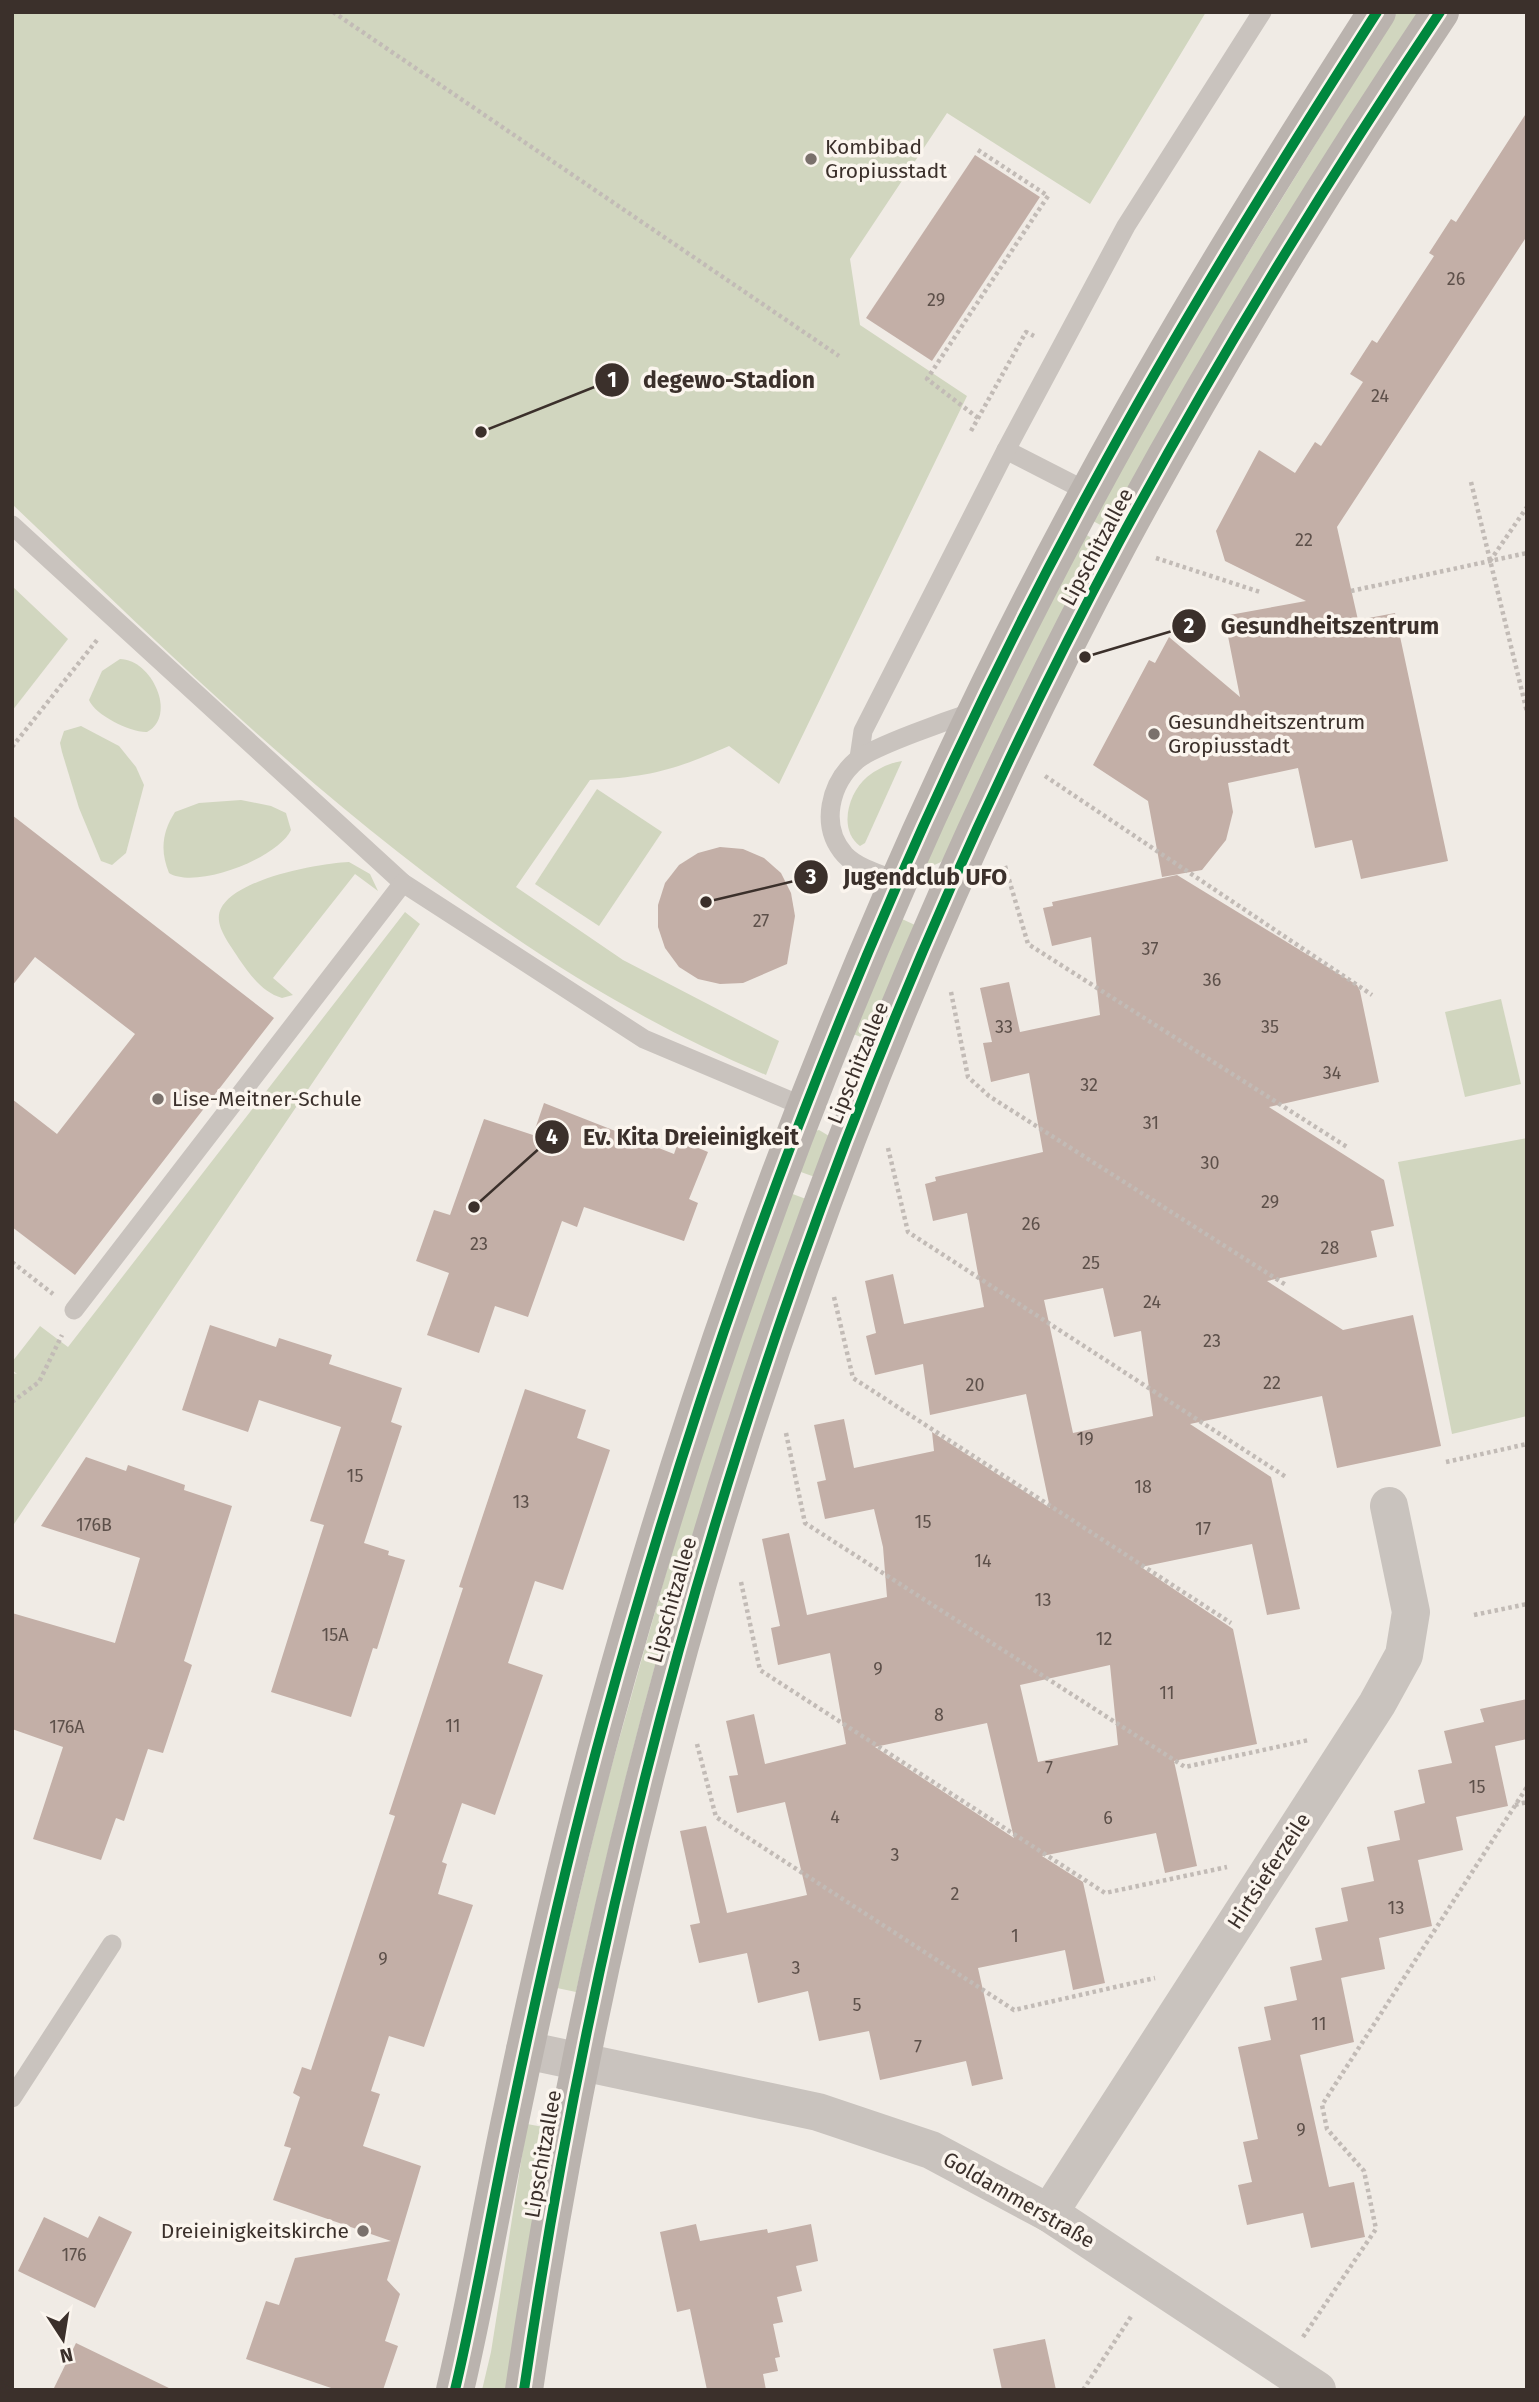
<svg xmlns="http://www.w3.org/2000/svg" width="1539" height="2402" font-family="'Fira Sans',sans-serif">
<rect width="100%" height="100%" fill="#f0ebe5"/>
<g fill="#d1d6bf">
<path d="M12,12H1206L1090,204L947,113L850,259L860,325L967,396L779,784L729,746C675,770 649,777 590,780L516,887L623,960L779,1041L766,1075C473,953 238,720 12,504Z"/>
<polygon points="1397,12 1419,12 1108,529 1093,521 1163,391"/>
<polygon points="1085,534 1100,543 948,853 941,862 930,867 926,862 972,761"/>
<polygon points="12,586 68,639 12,711"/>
<path d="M120,659C151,659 178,715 147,732C131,733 95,715 89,700L102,671Z"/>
<polygon points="81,726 119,746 136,767 144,785 126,853 112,865 101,861 79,808 62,752 60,743 64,731"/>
<path d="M902,761L865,843L860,846C838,830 848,793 867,777C877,769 889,763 902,761Z"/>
<polygon points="597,789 662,832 599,926 535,884"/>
<path d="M241,800L271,806L286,813L291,830C278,858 196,890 169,873C160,851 162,832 175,812L199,803Z"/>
<path d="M349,862L370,874L378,891L355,874L273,978L293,995L282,998C263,993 250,975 239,959C232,947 217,930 219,915C224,880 320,863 349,862Z"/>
<polygon points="405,912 420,924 12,1527 12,1373 17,1374 12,1370 12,1362 40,1326 68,1347"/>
<polygon points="902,919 915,925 869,1040 853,1034"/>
<polygon points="1501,999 1521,1084 1465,1097 1445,1012"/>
<polygon points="819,1130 829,1136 815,1177 798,1171 815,1131"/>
<polygon points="1527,1138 1527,1416 1452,1434 1398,1162"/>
<path d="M790,1193L806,1199C767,1313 726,1426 691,1541C646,1689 609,1840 576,1992L557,1988L604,1793L693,1477Z"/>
<polygon points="527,2124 549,2128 506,2390 482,2390 491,2352"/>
</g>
<g fill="#c3afa7" fill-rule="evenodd">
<polygon points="1527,112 1527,236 1337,527 1358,620 1395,613 1448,861 1361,879 1352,840 1315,848 1298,768 1228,783 1233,812 1226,840 1202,870 1162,877 1148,801 1093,765 1149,660 1155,663 1169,637 1240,697 1224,616 1306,601 1225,561 1216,531 1259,450 1295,473 1315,442 1321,446 1363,382 1350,374 1372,340 1377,343 1434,256 1429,253 1451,219 1456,222"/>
<polygon points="975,155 1040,197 932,361 866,318"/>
<polygon points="12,815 274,1018 75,1275 12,1227 12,1099 57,1134 135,1034 35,957 12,986"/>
<polygon points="720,847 743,849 764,858 781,873 791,893 795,916 787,964 743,983 720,984 698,979 679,967 665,948 658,927 658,905 665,883 679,865 698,853"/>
<path d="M1177,875L1357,985L1360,991L1379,1082L1269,1107L1384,1180L1394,1226L1371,1231L1377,1257L1267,1281L1343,1330L1413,1315L1441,1446L1337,1468L1322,1396L1190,1424L1271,1477L1300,1609L1267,1615L1252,1544L1141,1567L1233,1629L1257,1744L1174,1761L1197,1866L1165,1873L1156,1833L1042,1856L1083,1882L1105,1983L1073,1990L1065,1950L978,1968L1003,2079L972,2086L966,2061L880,2080L869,2031L819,2041L808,1991L758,2003L747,1953L699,1963L690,1925L700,1923L680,1831L706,1826L727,1913L807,1895L785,1802L737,1813L729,1776L738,1775L726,1721L754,1714L765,1764L846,1744L830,1653L778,1665L771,1628L780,1626L762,1539L789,1533L807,1615L887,1597L883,1547L874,1509L825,1519L817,1482L826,1480L814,1425L844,1419L854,1468L934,1451L932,1432L1050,1508L1026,1394L930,1415L923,1364L875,1375L866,1336L876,1333L865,1281L893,1274L904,1324L984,1307L967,1213L933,1221L925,1184L936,1181L935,1177L1043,1152L1029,1073L991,1082L983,1043L992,1042L980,988L1009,982L1020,1032L1100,1015L1091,937L1052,946L1043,908L1053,906L1052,902ZM1103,1288L1114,1337L1141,1331L1153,1416L1073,1433L1044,1300ZM1110,1665L1118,1745L1038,1762L1020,1685ZM987,1723L1014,1838L875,1747Z"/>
<polygon points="544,1103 674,1154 679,1140 708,1152 689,1199 698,1203 684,1241 584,1207 577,1227 562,1221 528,1317 495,1306 479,1353 427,1335 449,1273 416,1261 434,1210 450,1215 484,1119 533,1135"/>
<polygon points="210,1325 276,1347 279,1338 332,1355 329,1364 402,1388 391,1422 402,1426 364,1543 389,1551 388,1555 405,1560 377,1649 373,1648 351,1717 271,1692 324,1525 310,1521 341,1427 259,1400 248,1432 182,1410"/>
<polygon points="525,1389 586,1410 577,1438 610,1450 563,1590 535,1581 508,1663 543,1675 495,1815 462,1803 442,1862 447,1864 438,1894 473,1905 424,2047 389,2036 371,2091 380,2094 363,2146 421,2166 387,2280 400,2294 385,2341 398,2346 383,2390 337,2390 246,2359 266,2301 279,2305 295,2258 391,2241 273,2200 291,2148 284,2146 300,2097 293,2093 302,2067 311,2070 395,1816 389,1814 463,1588 459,1587"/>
<polygon points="86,1457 126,1471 128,1465 185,1485 184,1490 232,1506 184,1661 192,1665 163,1753 148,1749 124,1821 116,1818 101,1860 33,1839 63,1747 12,1729 12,1613 115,1643 140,1558 41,1526"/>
<polygon points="1527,1699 1527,1739 1495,1746 1508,1806 1456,1817 1463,1850 1418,1860 1432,1926 1379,1938 1385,1969 1341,1978 1354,2042 1300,2055 1329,2187 1354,2182 1365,2237 1311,2248 1303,2213 1247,2225 1238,2185 1252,2182 1243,2142 1258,2139 1238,2047 1271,2040 1264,2007 1297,2000 1290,1967 1322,1960 1315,1928 1348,1921 1341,1888 1374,1881 1367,1847 1400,1840 1394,1811 1425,1803 1418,1770 1452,1763 1444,1731 1484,1722 1480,1709"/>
<polygon points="99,2216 132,2232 95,2308 18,2271 44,2217 88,2238"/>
<polygon points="696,2224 700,2241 767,2229 768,2233 811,2224 818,2261 796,2266 802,2291 777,2297 783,2322 773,2324 780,2357 775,2358 778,2371 763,2374 766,2390 707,2390 690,2309 677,2312 660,2232"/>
<polygon points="1045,2339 1056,2390 1002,2390 993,2349"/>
<polygon points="76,2343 173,2390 53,2390"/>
</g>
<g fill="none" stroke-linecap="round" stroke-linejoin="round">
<g stroke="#c2bbb6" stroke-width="4.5" stroke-dasharray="3.5 3.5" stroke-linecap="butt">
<polyline points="333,12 839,356"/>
<polyline points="978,418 927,379 1048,196 978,150"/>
<polyline points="971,431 1026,332 1034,336"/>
<polyline points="1471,482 1527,712"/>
<polyline points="1156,558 1260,592"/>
<polyline points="1490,561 1527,507"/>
<polyline points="1351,591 1527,553"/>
<polyline points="12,747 97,640"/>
<polyline points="1045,776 1372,995"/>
<polyline points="1005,866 1028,944 1347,1147"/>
<polyline points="951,992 968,1077 989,1096 1286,1285"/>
<polyline points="888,1148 908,1232 1286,1477"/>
<polyline points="12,1262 53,1294"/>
<polyline points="834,1297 853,1378 1231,1623"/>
<polyline points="12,1402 39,1382 62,1335"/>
<polyline points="786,1433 805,1523 1185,1767 1309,1740"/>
<polyline points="1446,1462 1527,1444"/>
<polyline points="741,1582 760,1670 1105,1893 1227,1867"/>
<polyline points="1474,1615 1527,1604"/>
<polyline points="697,1744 716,1817 1014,2010 1155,1978"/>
<polyline points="1515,1805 1527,1802"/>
<polyline points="1303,2337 1376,2229 1364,2171 1327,2129 1322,2105 1527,1787"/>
<polyline points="1083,2390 1132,2315"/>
</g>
<g stroke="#c9c3be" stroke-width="19">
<polyline points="1006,450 1088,492"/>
<polyline points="12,525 403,883 644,1039 805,1107"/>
<polyline points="859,758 863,731 1006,450 1126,226 1262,12"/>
<path d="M898,881C882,875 857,868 845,855C819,826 830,783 857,760C874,746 952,719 976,711"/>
<polyline points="74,1310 403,883"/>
<polyline points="12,2098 112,1944"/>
</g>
<g stroke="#c9c3be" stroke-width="38">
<polyline points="525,2050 818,2112 931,2150 1049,2213 1317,2390"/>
<polyline points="1049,2213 1377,1704 1404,1655 1411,1612 1389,1506"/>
</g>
<g stroke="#bab3ae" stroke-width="38">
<path d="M455,2390C477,2297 492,2204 512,2111C539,1981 569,1850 604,1722C721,1294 879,878 1091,488C1179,325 1277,168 1377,12"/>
<path d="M524,2390C618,1744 811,1119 1119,542C1217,360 1325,184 1440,12"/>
</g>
<defs>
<g id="cycleway">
<path d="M455,2390C477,2297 492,2204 512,2111C539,1981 569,1850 604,1722C721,1294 879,878 1091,488C1179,325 1277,168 1377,12"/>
<path d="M524,2390C618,1744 811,1119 1119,542C1217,360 1325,184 1440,12"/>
</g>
</defs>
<use href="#cycleway" stroke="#fbf5ee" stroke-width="15"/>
<use href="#cycleway" stroke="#00873e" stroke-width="10"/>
</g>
<g fill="#7a716c" stroke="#fbf5ee" stroke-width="2.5">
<circle cx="811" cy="159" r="7"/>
<circle cx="1154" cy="734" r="7"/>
<circle cx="158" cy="1099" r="7"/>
<circle cx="363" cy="2231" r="7"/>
</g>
<g text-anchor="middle" stroke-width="7" stroke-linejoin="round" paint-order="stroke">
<g font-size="18" fill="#5d504a">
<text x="1456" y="285">26</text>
<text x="936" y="306">29</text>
<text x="1380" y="402">24</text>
<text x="1304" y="546">22</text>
<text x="761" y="927">27</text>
<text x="1150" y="955">37</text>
<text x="1212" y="986">36</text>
<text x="1004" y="1033">33</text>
<text x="1270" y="1033">35</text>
<text x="1332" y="1079">34</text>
<text x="1089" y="1091">32</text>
<text x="1151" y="1129">31</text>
<text x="1210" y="1169">30</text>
<text x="1270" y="1208">29</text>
<text x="1031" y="1230">26</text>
<text x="479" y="1250">23</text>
<text x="1330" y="1254">28</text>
<text x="1091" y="1269">25</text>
<text x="1152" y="1308">24</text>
<text x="1212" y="1347">23</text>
<text x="1272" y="1389">22</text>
<text x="975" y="1391">20</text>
<text x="1085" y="1445">19</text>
<text x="355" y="1482">15</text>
<text x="1143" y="1493">18</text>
<text x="521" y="1508">13</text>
<text x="923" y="1528">15</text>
<text x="94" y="1531">176B</text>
<text x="1203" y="1535">17</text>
<text x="983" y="1567">14</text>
<text x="1043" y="1606">13</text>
<text x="335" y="1641">15A</text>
<text x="1104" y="1645">12</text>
<text x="878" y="1675">9</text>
<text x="1167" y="1699">11</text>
<text x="939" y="1721">8</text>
<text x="453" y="1732">11</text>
<text x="67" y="1733">176A</text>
<text x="1049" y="1774">7</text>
<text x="1477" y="1793">15</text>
<text x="835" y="1823">4</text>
<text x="1108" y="1824">6</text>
<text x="895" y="1861">3</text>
<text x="955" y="1900">2</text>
<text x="1396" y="1914">13</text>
<text x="1015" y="1942">1</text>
<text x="383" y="1965">9</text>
<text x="796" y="1974">3</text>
<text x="857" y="2011">5</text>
<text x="1319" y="2030">11</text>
<text x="918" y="2053">7</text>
<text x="1301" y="2136">9</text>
<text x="74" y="2261">176</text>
</g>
<g font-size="21" fill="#3b302b" stroke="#fbf5ee" text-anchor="start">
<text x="825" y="154">Kombibad<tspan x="825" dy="24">Gropiusstadt</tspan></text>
<text x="1168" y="729">Gesundheitszentrum<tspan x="1168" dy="24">Gropiusstadt</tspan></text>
<text x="172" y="1106">Lise-Meitner-Schule</text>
<text x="349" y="2238" text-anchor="end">Dreieinigkeitskirche</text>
</g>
<g font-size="21" fill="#3b302b" stroke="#fbf5ee">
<text transform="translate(1097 547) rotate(-62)" y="7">Lipschitzallee</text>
<text transform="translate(858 1063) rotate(-68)" y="7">Lipschitzallee</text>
<text transform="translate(672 1600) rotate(-74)" y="7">Lipschitzallee</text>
<text transform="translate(1269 1871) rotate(-57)" y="7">Hirtsieferzeile</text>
<text transform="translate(543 2154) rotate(-80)" y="7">Lipschitzallee</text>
<text transform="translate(1019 2200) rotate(30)" y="7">Goldammerstraße</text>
</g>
</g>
<path fill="none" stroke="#3b302b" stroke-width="2.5" d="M481 432L612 380M1085 657L1189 626M706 902L811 877M474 1207L552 1137"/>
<g fill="#3b302b" stroke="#fbf5ee" stroke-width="2.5">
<circle cx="481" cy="432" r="7"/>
<circle cx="1085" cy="657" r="7"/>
<circle cx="706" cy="902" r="7"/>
<circle cx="474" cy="1207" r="7"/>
<circle cx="612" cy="380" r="18"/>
<circle cx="1189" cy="626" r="18"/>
<circle cx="811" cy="877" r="18"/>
<circle cx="552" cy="1137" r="18"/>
</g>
<g font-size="21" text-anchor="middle" font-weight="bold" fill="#fff">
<text x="612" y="387">1</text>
<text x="1189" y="633">2</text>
<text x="811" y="884">3</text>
<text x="552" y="1144">4</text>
</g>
<g font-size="23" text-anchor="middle" font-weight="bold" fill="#3b302b" stroke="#fbf5ee" stroke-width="7" stroke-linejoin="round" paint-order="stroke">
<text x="729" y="388">degewo-Stadion</text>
<text x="1330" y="634">Gesundheitszentrum</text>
<text x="925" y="885">Jugendclub UFO</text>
<text x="691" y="1145">Ev. Kita Dreieinigkeit</text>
</g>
<rect width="1539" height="2402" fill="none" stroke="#3b302b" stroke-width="28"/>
<g transform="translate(63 2339) rotate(168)" stroke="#fbf5ee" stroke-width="5" paint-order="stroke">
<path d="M0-5L12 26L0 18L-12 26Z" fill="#3b302b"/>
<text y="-10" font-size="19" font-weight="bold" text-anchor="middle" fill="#3b302b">N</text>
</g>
</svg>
